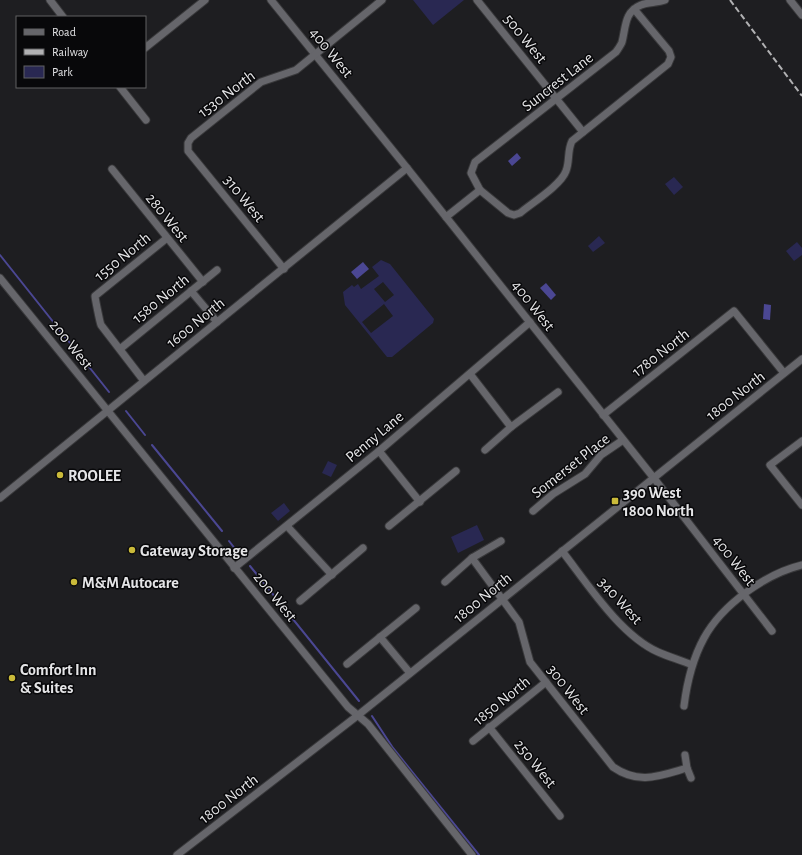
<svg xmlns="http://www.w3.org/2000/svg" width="802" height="855" font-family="'Alegreya Sans',sans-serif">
<rect width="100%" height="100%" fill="#1e1e21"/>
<g fill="#292852" fill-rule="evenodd">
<polygon points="413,0 464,0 433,25"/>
<polygon points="674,177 683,187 674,195 665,184"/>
<polygon points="599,236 605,243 593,252 588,246"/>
<polygon points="797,242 802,248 802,255 794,261 786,251"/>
<path d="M381,260L390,264L434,319L433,323L392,357H387L345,305L343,292L352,285L354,287L358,284L361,289L379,276L372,267ZM383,282L394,295L385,302L374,289ZM384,304L393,316L371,333L362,322Z"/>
<polygon points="328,461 337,465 331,477 322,473"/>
<polygon points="284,503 290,511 278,521 271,513"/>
<polygon points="477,525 484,540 458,553 451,537"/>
</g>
<g fill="#4b4793">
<polygon points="517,153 521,158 512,166 508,161"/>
<polygon points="363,262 369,269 357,279 351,272"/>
<polygon points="546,283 556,295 551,300 540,288"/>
<polygon points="764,304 771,305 770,320 763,319"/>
</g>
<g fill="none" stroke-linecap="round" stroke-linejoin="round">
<g stroke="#4b4793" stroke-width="2">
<polyline points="0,255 109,392"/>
<polyline points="126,411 145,435"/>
<polyline points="152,445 222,531"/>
<polyline points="229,541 236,550"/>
<polyline points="250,566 359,701"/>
<polyline points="372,716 393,748 479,855"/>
</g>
<defs>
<g id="minor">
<polyline points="50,0 63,17"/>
<polyline points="271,0 407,168 653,477 772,631"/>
<polyline points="477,0 583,132"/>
<polyline points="790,0 802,15"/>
<path d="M634,9L669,51L671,57L668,64L572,141C567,151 570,161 566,171C561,185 532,203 520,213L514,215L508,213L480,190L471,173L475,162L616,52C618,49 621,45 622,42C626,27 624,12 641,5C648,2 657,3 665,0"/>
<polyline points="145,48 205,0"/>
<polyline points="120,87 146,120"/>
<polyline points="112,169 203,282"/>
<polyline points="446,217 480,190"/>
<polyline points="284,269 188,151 188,143 191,138 261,82 296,70 382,0"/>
<polyline points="0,278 348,707 368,724 472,855"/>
<polyline points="191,291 217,322"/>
<polyline points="120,349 217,270"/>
<polyline points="470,374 511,427"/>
<path d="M144,381L101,325C100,323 95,298 95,296L167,238"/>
<polyline points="603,415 734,311 784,373"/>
<polyline points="802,441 770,465 802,505"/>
<polyline points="485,450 511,427 558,392"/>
<polyline points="379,451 420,502"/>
<polyline points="0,498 407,168"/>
<polyline points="533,511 553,494 585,474 601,455 623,440"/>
<polyline points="287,526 332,575"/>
<polyline points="389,526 456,471"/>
<path d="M562,551C587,583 620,635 658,652C669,657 681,660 692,665"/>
<path d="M472,558L519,622L530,662L613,767C639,785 659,776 687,768"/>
<polyline points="234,568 379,451 530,322"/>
<polyline points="445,582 472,558 501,541"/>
<polyline points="300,601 363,548"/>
<polyline points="380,637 410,673"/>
<polyline points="347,664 416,608"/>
<path d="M684,706C687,682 692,660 704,638C722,605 765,574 802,565"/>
<polyline points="489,727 560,816"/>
<polyline points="473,741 546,682"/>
<polyline points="685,755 687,768 691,778"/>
<polyline points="177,855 357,716 802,359"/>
</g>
</defs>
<use href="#minor" stroke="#39393b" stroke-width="9"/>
<use href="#minor" stroke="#66666b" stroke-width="7"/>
<polyline stroke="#b1b1b3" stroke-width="2" stroke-dasharray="6 3" stroke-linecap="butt" points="730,0 802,96"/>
</g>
<g fill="#caba3a" stroke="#08080a" stroke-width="1.5">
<circle cx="60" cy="475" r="4"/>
<rect x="611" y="497" width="8" height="8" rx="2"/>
<circle cx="132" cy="550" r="4"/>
<circle cx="74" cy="582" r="4"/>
<circle cx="12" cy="678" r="4"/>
</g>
<g text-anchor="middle" stroke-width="3" stroke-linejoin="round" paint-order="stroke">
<g font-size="16" fill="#e5e5e7" stroke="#08080a">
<text transform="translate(526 38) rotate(51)" y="6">500 West</text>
<text transform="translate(332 52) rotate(51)" y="6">400 West</text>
<text transform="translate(557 81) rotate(-38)" y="6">Suncrest Lane</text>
<text transform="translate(226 93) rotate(-37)" y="6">1530 North</text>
<text transform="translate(245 198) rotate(51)" y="6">310 West</text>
<text transform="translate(168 217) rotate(51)" y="6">280 West</text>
<text transform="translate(122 256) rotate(-39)" y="6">1550 North</text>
<text transform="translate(160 298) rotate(-39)" y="6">1580 North</text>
<text transform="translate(534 305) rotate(52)" y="6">400 West</text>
<text transform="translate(195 322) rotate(-39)" y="6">1600 North</text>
<text transform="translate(72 344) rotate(51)" y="6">200 West</text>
<text transform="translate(660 352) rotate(-38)" y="6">1780 North</text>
<text transform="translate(735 395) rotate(-38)" y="6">1800 North</text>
<text transform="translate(374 436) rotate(-40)" y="6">Penny Lane</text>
<text transform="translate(570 465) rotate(-38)" y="6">Somerset Place</text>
<text transform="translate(735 560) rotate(52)" y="6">400 West</text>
<text transform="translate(276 596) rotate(51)" y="6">200 West</text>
<text transform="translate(482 597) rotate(-39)" y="6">1800 North</text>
<text transform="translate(621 600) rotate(48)" y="6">340 West</text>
<text transform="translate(569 689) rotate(52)" y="6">300 West</text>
<text transform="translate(501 700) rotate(-39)" y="6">1850 North</text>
<text transform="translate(536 763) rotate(51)" y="6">250 West</text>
<text transform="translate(228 798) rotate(-38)" y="6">1800 North</text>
</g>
<g font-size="16" font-weight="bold" fill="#e5e5e7" stroke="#08080a" text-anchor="start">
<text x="68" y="481">ROOLEE</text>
<text x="623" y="498">390 West<tspan x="623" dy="18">1800 North</tspan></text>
<text x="140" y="556">Gateway Storage</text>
<text x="82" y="588">M&amp;M Autocare</text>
<text x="20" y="675">Comfort Inn<tspan x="20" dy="18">&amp; Suites</tspan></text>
</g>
</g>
<rect x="16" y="16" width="130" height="72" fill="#08080a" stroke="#606062"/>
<rect x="24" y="29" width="20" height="6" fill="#66666b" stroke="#606062"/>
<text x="52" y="36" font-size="12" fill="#e5e5e7">Road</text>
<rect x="24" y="49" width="20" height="6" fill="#b1b1b3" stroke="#606062"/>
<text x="52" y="56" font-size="12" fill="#e5e5e7">Railway</text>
<rect x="24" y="66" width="20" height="12" fill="#292852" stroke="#606062"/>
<text x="52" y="76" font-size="12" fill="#e5e5e7">Park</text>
</svg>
